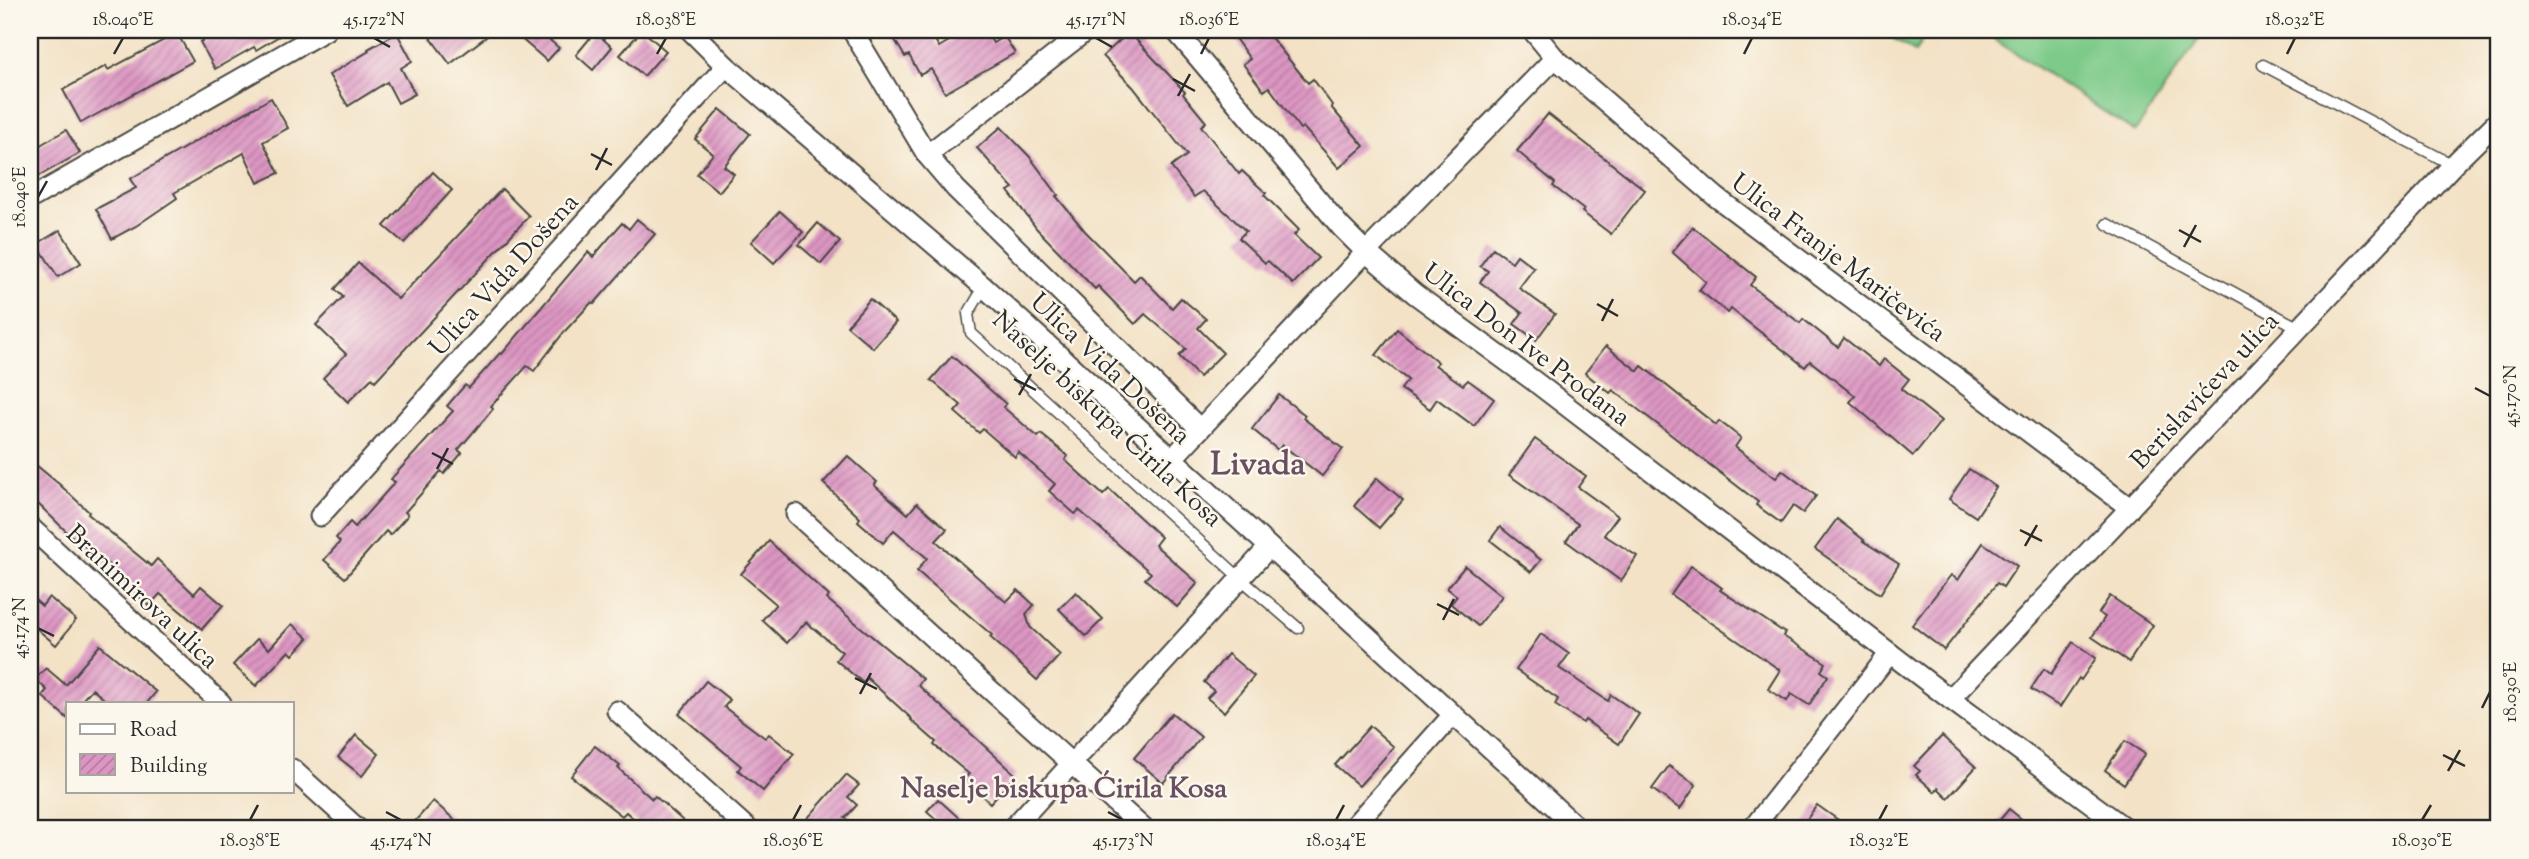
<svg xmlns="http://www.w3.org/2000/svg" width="2529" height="859" font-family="'Sorts Mill Goudy',serif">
<defs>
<pattern id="building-hatch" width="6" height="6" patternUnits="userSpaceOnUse" patternTransform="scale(1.75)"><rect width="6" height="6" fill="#dd96c3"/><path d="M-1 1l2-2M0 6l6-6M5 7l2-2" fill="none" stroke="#b37b9f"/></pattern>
</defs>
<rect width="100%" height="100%" fill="#fbf7ec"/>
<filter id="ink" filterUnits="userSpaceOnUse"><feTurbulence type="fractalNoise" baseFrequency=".0143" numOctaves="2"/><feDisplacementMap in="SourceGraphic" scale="14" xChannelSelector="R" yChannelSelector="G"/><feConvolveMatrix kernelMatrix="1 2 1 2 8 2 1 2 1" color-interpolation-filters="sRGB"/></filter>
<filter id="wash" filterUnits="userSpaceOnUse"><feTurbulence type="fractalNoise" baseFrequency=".00686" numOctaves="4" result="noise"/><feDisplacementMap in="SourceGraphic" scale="28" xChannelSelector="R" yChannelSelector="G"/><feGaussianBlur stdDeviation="1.57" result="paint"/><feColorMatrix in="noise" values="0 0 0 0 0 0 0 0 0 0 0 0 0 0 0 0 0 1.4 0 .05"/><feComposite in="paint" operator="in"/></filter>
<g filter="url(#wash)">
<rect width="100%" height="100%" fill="#f3e2c6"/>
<g fill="#7dca89" stroke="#547a5a" stroke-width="2">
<polygon points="1880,30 1929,30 1915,52"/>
<polygon points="1980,30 2205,30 2135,132"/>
</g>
<g id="blocks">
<g fill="url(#building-hatch)">
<polygon points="222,30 289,30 256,50 254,47 215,69 200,42"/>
<polygon points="440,30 495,30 450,64 430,37"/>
<polygon points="511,30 538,30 559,48 547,61"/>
<polygon points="642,30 666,51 644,76 620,55"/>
<polygon points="889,30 929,30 939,47 968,30 985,30 993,43 1004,36 1015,53 945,93 931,69 920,75 909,55 905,57"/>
<polygon points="1229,30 1265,30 1308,83 1313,79 1332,105 1331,107 1364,146 1339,168 1303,127 1300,129 1269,87 1264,91 1243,64 1250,59"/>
<polygon points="595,32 612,47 593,70 576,55"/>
<polygon points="1129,32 1185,92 1183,94 1206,122 1201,126 1239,174 1242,171 1266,193 1264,195 1299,230 1294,235 1318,258 1293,284 1268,261 1265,263 1239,238 1246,231 1203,191 1194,197 1171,167 1187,155 1133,87 1103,56"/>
<polygon points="177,33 193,61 81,123 63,90 106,66 108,70"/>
<polygon points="397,33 412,61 401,68 415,94 398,103 387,82 348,106 329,75 369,51 368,49"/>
<polygon points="271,98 288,128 263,142 279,173 258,183 244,153 174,193 177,198 136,226 112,239 96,209 136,188 130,179"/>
<polygon points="720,109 750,134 724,166 734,174 719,192 697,174 713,154 695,139"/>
<polygon points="1548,114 1645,190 1611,234 1582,212 1584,210 1553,186 1555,183 1517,151"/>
<polygon points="1001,127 1029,156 1058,195 1056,196 1085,231 1134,281 1140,275 1172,308 1181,298 1206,319 1198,328 1223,353 1199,377 1179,356 1186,349 1145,314 1135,324 1098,286 1095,289 1037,229 1008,191 1013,188 977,148"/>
<polygon points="66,130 80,153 30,181 30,151"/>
<polygon points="433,172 452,190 404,243 384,226"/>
<polygon points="502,189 529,216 375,381 372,378 348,402 323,378 346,354 316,325 343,297 335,289 358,263 398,299"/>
<polygon points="780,211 803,232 774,263 751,242"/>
<polygon points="637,219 655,234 594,304 592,302 564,332 534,371 527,366 491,406 493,409 458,450 462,453 444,474 441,471 405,512 408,515 390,535 386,531 345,578 324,560 340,542 336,538 350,522 355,527 395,482 391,479 453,411 447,406 465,385 469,388 500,353 502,354 588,252 593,257 622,223 629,229"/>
<polygon points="818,223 840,242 821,264 799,245"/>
<polygon points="1693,227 1756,277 1750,285 1800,323 1803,319 1838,347 1844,338 1879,366 1884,359 1909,379 1901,389 1941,421 1913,456 1850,402 1855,396 1810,361 1805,367 1731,309 1728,313 1699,290 1706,282 1672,252"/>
<polygon points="60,230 81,263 58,277 37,244"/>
<polygon points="1493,248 1512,262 1517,255 1534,268 1519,288 1555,314 1536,340 1514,324 1522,313 1480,282 1488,271 1480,266"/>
<polygon points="870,299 896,322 873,348 847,326"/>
<polygon points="1397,329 1438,362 1435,365 1463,385 1468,380 1494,399 1474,426 1437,399 1430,409 1401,389 1408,380 1376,355"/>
<polygon points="1606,346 1638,371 1642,366 1716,425 1719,421 1741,438 1735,447 1776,478 1782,470 1816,496 1803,513 1793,506 1781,523 1756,505 1758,502 1613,390 1610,393 1585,373"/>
<polygon points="952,356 1006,404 1003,407 1038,437 1041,434 1068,456 1065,460 1103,495 1109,489 1161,537 1155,545 1198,583 1177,607 1145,579 1151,573 1079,510 1075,514 1049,491 1055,484 1018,452 1015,457 983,429 979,433 955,412 961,405 931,380"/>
<polygon points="1279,395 1305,415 1303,418 1343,449 1322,476 1282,445 1278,450 1252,429"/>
<polygon points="1535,439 1586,476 1578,487 1618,516 1604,535 1637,556 1621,581 1566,541 1578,524 1509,475"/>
<polygon points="848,456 877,482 874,485 908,514 917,503 947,529 936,541 1006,602 1018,590 1034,605 1026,614 1030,627 1060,655 1037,680 990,637 992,635 917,571 927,558 894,530 883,543 858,521 860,518 823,483"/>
<polygon points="30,460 59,484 89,512 88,514 151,566 157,559 194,594 201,586 223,605 202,629 160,594 149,606 109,568 110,566 69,534 30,496"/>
<polygon points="1969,469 1996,487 1976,517 1949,499"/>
<polygon points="1377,478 1403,500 1379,528 1354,506"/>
<polygon points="1837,519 1864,540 1863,541 1899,564 1880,594 1815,549"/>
<polygon points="1500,527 1541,560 1531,572 1490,540"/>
<polygon points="769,541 829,596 827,599 923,679 918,685 1016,775 990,803 964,779 969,774 934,745 936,742 911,720 912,719 867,678 863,683 836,660 842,652 806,622 787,643 762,620 776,604 741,574"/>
<polygon points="1983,543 2017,566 2003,587 1997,583 1944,650 1912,625 1951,575 1958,580"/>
<polygon points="1465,566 1502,596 1478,626 1451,604 1457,596 1447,588"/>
<polygon points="1691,566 1722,588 1720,590 1785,633 1783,636 1826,663 1821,671 1828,676 1809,705 1791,694 1787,701 1768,689 1780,670 1671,595"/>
<polygon points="1076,592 1103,619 1086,636 1059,609"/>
<polygon points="30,596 42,606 49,597 76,620 56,645 30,623"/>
<polygon points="2110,596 2153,625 2129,662 2092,637 2105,617 2099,613"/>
<polygon points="292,624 308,638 293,655 289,651 256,686 233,665 257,639 269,649"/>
<polygon points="1541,634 1569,654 1559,668 1608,701 1611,695 1639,714 1619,744 1585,720 1583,723 1555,705 1558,699 1516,670"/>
<polygon points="2073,642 2096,658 2081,680 2079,678 2060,707 2031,689 2044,669 2051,674"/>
<polygon points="100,645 156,692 147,703 109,703 92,689 82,700 86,703 68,703 68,719 42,696 47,690 35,679 46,668 66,685"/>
<polygon points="1228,654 1254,676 1224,712 1207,698 1214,691 1204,682"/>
<polygon points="706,681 730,700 724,707 765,738 769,734 794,754 763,791 738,770 741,766 679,714"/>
<polygon points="1172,713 1201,737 1163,783 1134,758"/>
<polygon points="1370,726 1394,747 1359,786 1335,765"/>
<polygon points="356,735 379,754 362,776 338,757"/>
<polygon points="1942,736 1976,767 1948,798 1938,788 1935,792 1916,775 1920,771 1914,766"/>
<polygon points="2125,741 2145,754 2124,784 2105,770"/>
<polygon points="595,746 620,766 618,768 652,799 655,796 692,829 645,829 626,812 622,816 571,776"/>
<polygon points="1669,766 1696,785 1680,809 1652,789"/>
<polygon points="846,775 859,785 848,797 857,805 845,818 859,829 798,829"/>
<polygon points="938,799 971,829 947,829 927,811"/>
<polygon points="433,801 465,829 408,829"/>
<polygon points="1817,805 1851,829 1800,829"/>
<polygon points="2009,809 2034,829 1992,829"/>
</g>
</g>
</g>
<g filter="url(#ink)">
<use href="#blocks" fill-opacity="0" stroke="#494642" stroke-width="2"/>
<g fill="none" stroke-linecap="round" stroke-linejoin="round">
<defs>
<g id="service">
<polyline points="2263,65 2453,165"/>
<polyline points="2107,224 2299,328"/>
<polyline points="984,287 968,314 971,333 1240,578 1298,628"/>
</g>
<g id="minor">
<polyline points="690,30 726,66 984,287 1579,829"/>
<polyline points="852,30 927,155 956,189 1200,429"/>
<polyline points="1175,30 1341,227 1366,252 1415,294 1534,381 1950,699 2126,829"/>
<polyline points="1532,30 1555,58 1716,197 2130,508"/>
<polyline points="927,155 1087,30"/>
<polyline points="30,199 326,30"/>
<polyline points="1171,460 1366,252 1555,58"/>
<polyline points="796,514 1144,829"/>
<polyline points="320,516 726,66"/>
<polyline points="30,527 221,703"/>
<polyline points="1950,699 2453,165 2499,120"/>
<polyline points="617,711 748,829"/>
<polyline points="292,769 358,829"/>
<polyline points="1012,829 1269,547"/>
<polyline points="1351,829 1452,716"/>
<polyline points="1752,829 1890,653"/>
</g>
</defs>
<use href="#service" stroke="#494642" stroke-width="13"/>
<use href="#minor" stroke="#494642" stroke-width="23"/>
<use href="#service" stroke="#fff" stroke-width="10"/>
<use href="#minor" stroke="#fff" stroke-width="19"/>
</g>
</g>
<path fill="none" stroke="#2b2b2b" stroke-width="2.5" d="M374,38L390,47M1096,38L1112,47M114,54L123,38M657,54L666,38M1201,54L1209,38M1744,54L1752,38M2287,54L2295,38M1173,79L1195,91M1178,96L1190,74M591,154L612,165M596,170L607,148M38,197L47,181M2179,230L2201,242M2184,247L2196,225M1597,304L1618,316M1602,321L1613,299M1014,379L1036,390M2475,388L2490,396M1019,395L1031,374M432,453L453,464M437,469L448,448M2020,530L2042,541M2025,546L2037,525M1437,604L1459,615M1443,620L1454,599M38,628L54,636M855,678L877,689M860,694L871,673M2482,708L2490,692M2443,755L2465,766M2448,771L2460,750M386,812L401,820M1108,812L1123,820M250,820L258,805M793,820L801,805M1336,820L1344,805M1879,820L1887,805M2422,820L2431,805"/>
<g text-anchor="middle" stroke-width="5" stroke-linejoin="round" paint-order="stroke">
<g font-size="26" fill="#2b2b2b" stroke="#fbf7ec">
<text transform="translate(1839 257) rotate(37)" y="9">Ulica Franje Maričevića</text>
<text transform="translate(503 274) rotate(-48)" y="9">Ulica Vida Došena</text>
<text transform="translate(1527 344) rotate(37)" y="9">Ulica Don Ive Prodana</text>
<text transform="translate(1111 368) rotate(43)" y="9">Ulica Vida Došena</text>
<text transform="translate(2204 390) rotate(-47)" y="9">Berislavićeva ulica</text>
<text transform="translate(1108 418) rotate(43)" y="9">Naselje biskupa Ćirila Kosa</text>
<text transform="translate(143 596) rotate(43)" y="9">Branimirova ulica</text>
</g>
<g font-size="28" font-weight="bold" fill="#695060" stroke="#fbf7ec">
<text x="1064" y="797">Naselje biskupa Ćirila Kosa</text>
</g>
<g font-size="33" font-weight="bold" fill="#695060" stroke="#fbf7ec">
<text x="1258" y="474">Livada</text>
</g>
</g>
<rect width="2529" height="859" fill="none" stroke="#fbf7ec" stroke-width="77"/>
<rect x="66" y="702" width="228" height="91" fill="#fbf7ec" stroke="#a8a59f" stroke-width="2"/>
<rect x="80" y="724" width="35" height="10" fill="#ffffff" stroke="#a8a59f" stroke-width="2"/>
<text x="130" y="736" font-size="21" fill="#2b2b2b">Road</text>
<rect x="80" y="754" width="35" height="21" fill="url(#building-hatch)" stroke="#a8a59f" stroke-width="2"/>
<text x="130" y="772" font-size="21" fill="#2b2b2b">Building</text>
<rect x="38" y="38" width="2452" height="782" fill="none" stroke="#2b2b2b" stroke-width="2.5"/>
<g font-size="18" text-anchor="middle" fill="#2b2b2b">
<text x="123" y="25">18.040°E</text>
<text x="374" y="25">45.172°N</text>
<text x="666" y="25">18.038°E</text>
<text x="1096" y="25">45.171°N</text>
<text x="1209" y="25">18.036°E</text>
<text x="1752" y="25">18.034°E</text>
<text x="2295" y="25">18.032°E</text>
<text transform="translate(19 197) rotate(-90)" y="6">18.040°E</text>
<text transform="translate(2510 396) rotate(-90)" y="6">45.170°N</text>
<text transform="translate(19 628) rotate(-90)" y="6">45.174°N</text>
<text transform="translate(2510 692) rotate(-90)" y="6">18.030°E</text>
<text x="250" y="846">18.038°E</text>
<text x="401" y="846">45.174°N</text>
<text x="793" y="846">18.036°E</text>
<text x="1123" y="846">45.173°N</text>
<text x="1336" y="846">18.034°E</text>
<text x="1879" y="846">18.032°E</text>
<text x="2422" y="846">18.030°E</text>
</g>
</svg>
